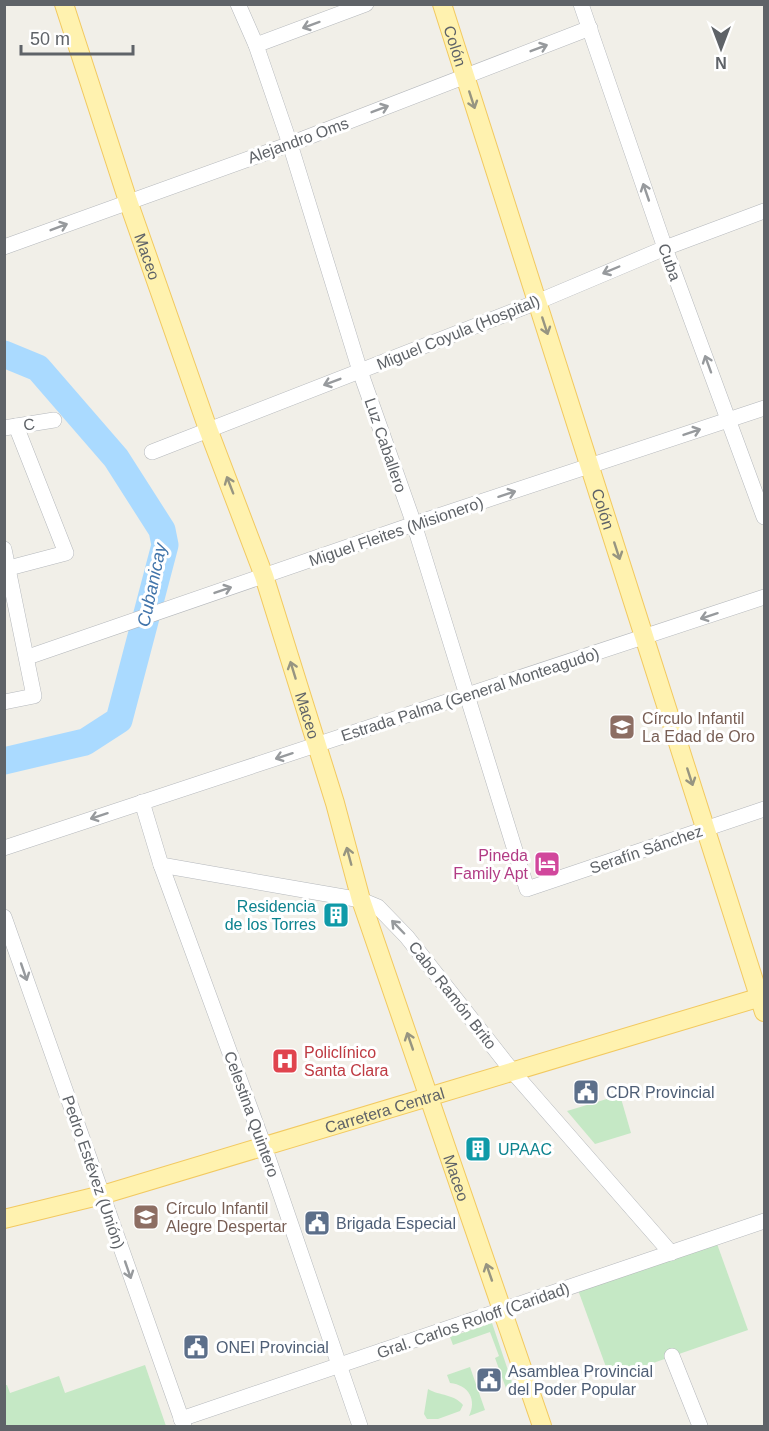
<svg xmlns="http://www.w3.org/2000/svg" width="769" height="1431" font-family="Helvetica,sans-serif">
<rect width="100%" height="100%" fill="#f1efe8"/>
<g fill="#c5e8c5">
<polygon points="620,1095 631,1133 595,1144 567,1111"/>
<polygon points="716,1241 748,1330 610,1378 578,1290"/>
<polygon points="492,1323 513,1385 512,1390 507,1391 495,1358 499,1356 490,1332 453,1345 450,1337"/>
<polygon points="145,1365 166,1426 5,1426 5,1385 7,1385 10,1393 59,1376 65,1393"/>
<path d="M470,1367L485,1410L469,1416C477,1400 469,1385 450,1383L447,1375Z"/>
<path d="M428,1389C440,1396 454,1394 463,1405L460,1411L438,1419H427L424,1414Z"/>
</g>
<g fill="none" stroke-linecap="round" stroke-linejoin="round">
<polyline stroke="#aadaff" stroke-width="27" points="4,354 38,368 116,458 162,530 165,545 119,720 85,742 4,761"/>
<defs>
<g id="minor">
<polyline points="238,4 256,45 290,144 360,371 414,524 527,889 764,809"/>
<polyline points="581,4 665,248 764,517"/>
<polyline points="256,45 366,4"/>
<polyline points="4,247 290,144 590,28"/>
<polyline points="4,428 54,420"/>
<polyline points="152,452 537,302 665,248 764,211"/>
<polyline points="4,549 34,696 4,702"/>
<polyline points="9,568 66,553 16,426"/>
<polyline points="28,657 414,524 764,408"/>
<polyline points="142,802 161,865 264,1146 360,1426"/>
<polyline points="4,848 764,597"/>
<polyline points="161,865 361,900 378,907 407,937 513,1072 671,1253"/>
<polyline points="4,917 184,1426"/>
<polyline points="672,1356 700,1426"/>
<polyline points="181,1419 764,1221"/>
</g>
<g id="major">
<path id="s1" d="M64,4L128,201L208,429L264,576L335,803L361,900L542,1426"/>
<path id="s2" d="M442,4L764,1012"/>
<path id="s3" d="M4,1219L102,1195L764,996"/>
</g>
</defs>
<use href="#minor" stroke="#b5b8bc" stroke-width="16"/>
<use href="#major" stroke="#f2c960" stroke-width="20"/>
<use href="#minor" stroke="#fff" stroke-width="15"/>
<use href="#major" stroke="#fff2af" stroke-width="18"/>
</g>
<defs><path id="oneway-shaft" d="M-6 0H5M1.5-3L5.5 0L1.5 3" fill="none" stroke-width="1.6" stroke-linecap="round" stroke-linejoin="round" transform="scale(1.5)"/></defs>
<g stroke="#979a9d">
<use href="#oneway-shaft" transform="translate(311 25) rotate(160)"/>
<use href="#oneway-shaft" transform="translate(539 48) rotate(-21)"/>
<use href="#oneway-shaft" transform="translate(380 109) rotate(-21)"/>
<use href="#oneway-shaft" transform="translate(646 192) rotate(-109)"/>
<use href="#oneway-shaft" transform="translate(59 227) rotate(-21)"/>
<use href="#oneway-shaft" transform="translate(611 270) rotate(157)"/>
<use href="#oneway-shaft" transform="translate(708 364) rotate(-110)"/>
<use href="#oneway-shaft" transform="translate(332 382) rotate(159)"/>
<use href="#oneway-shaft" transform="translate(692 432) rotate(-19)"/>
<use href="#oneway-shaft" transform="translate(507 494) rotate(-18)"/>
<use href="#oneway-shaft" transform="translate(223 590) rotate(-19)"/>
<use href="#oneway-shaft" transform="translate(709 616) rotate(162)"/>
<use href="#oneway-shaft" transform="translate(284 756) rotate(162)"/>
<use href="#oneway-shaft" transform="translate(99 816) rotate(162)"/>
<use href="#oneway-shaft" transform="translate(398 927) rotate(-134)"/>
<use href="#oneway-shaft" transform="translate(24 972) rotate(71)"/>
<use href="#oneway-shaft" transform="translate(128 1270) rotate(71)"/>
</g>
<g stroke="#979581">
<use href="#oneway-shaft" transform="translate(472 100) rotate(72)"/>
<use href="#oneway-shaft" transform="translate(545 326) rotate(72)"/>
<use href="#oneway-shaft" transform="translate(230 485) rotate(-111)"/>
<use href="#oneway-shaft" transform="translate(617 551) rotate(72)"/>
<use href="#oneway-shaft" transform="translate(293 670) rotate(-107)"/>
<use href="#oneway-shaft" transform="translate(690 777) rotate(72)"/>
<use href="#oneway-shaft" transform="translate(349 856) rotate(-105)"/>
<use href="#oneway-shaft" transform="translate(410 1041) rotate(-109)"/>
<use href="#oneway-shaft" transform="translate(489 1272) rotate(-109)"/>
</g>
<defs>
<symbol id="school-square" viewBox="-11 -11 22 22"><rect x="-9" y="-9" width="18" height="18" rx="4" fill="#8d6e63" stroke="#fff"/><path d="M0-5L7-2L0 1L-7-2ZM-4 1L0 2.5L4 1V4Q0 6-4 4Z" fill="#fff"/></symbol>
<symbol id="hotel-square" viewBox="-11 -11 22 22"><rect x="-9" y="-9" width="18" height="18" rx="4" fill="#d1479c" stroke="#fff"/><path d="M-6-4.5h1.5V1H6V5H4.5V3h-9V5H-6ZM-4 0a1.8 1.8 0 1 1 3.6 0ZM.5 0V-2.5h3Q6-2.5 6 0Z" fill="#fff"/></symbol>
<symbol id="building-square" viewBox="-11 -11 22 22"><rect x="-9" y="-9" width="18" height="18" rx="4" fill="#0f9aa8" stroke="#fff"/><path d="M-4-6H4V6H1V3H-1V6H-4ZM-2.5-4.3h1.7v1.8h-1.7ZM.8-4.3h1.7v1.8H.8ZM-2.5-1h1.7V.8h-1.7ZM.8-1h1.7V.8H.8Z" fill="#fff"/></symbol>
<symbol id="hospital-square" viewBox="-11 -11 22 22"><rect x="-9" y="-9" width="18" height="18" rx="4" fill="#e0444e" stroke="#fff"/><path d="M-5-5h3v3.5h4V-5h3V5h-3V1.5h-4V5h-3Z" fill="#fff"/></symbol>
<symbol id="civic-square" viewBox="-11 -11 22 22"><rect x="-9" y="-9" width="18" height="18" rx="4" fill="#5c6f8a" stroke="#fff"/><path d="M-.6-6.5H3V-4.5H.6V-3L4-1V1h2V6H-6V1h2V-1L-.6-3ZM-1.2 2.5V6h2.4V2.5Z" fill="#fff"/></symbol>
</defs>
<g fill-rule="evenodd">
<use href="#school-square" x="607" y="712" width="30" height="30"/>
<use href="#hotel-square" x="532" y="849" width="30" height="30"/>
<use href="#building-square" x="321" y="900" width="30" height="30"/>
<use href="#hospital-square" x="270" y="1046" width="30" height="30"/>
<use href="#civic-square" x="571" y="1077" width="30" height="30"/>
<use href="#building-square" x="463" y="1134" width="30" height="30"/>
<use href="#school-square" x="131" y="1202" width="30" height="30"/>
<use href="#civic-square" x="302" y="1208" width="30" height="30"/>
<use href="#civic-square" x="181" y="1332" width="30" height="30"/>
<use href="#civic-square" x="474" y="1365" width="30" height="30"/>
</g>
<g text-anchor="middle" stroke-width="6" stroke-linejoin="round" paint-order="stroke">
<g font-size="16" fill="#5f6368" stroke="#fff">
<text dy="6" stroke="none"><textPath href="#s2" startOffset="44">Colón</textPath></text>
<text transform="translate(298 140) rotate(-20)" y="6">Alejandro Oms</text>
<text dy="6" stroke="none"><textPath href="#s1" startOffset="266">Maceo</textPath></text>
<text transform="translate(670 262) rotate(70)" y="6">Cuba</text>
<text transform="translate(458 332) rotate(-22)" y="6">Miguel Coyula (Hospital)</text>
<text transform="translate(29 424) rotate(-9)" y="6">C</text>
<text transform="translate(386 445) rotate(71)" y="6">Luz Caballero</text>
<text dy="6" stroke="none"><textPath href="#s2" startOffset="530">Colón</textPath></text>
<text transform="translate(396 531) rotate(-19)" y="6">Miguel Fleites (Misionero)</text>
<text transform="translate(470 694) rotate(-18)" y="6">Estrada Palma (General Monteagudo)</text>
<text dy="6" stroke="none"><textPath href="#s1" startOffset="752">Maceo</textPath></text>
<text transform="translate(646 849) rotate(-19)" y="6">Serafín Sánchez</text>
<text transform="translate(453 995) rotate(52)" y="6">Cabo Ramón Brito</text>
<text dy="6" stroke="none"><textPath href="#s3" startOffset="396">Carretera Central</textPath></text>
<text transform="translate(252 1114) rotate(70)" y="6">Celestina Quintero</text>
<text transform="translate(94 1172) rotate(71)" y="6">Pedro Estévez (Unión)</text>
<text dy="6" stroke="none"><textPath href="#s1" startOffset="1238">Maceo</textPath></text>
<text transform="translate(473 1320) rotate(-19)" y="6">Gral. Carlos Roloff (Caridad)</text>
</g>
<g font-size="16" fill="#785e54" stroke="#fff" text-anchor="start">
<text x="642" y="724">Círculo Infantil<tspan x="642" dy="18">La Edad de Oro</tspan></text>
<text x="166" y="1214">Círculo Infantil<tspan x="166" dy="18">Alegre Despertar</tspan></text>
</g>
<g font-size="16" fill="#b23c85" stroke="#fff" text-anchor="end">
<text x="528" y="861">Pineda<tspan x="528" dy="18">Family Apt</tspan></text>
</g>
<g font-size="16" fill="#0d838f" stroke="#fff" text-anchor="end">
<text x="316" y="912">Residencia<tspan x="316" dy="18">de los Torres</tspan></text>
<text x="498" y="1155" text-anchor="start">UPAAC</text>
</g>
<g font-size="16" fill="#be3a42" stroke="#fff" text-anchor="start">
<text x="304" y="1058">Policlínico<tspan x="304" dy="18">Santa Clara</tspan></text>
</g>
<g font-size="16" fill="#4e5e75" stroke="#fff" text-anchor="start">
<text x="606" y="1098">CDR Provincial</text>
<text x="336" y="1229">Brigada Especial</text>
<text x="216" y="1353">ONEI Provincial</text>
<text x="508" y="1377">Asamblea Provincial<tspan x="508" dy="18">del Poder Popular</tspan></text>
</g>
<g font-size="18" font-style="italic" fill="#4174aa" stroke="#fff">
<text transform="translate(152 585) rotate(-78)" y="6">Cubanicay</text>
</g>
</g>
<rect width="769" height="1431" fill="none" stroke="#5f6368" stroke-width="12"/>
<g transform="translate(721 48) rotate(180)" stroke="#ffffff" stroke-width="4.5" paint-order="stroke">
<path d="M0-4.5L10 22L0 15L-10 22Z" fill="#5f6368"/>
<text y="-9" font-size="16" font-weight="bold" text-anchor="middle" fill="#5f6368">N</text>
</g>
<path d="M21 45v9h112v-9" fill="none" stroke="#5f6368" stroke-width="3"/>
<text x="30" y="45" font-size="18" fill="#5f6368" stroke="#ffffff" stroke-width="4.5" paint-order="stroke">50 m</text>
</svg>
